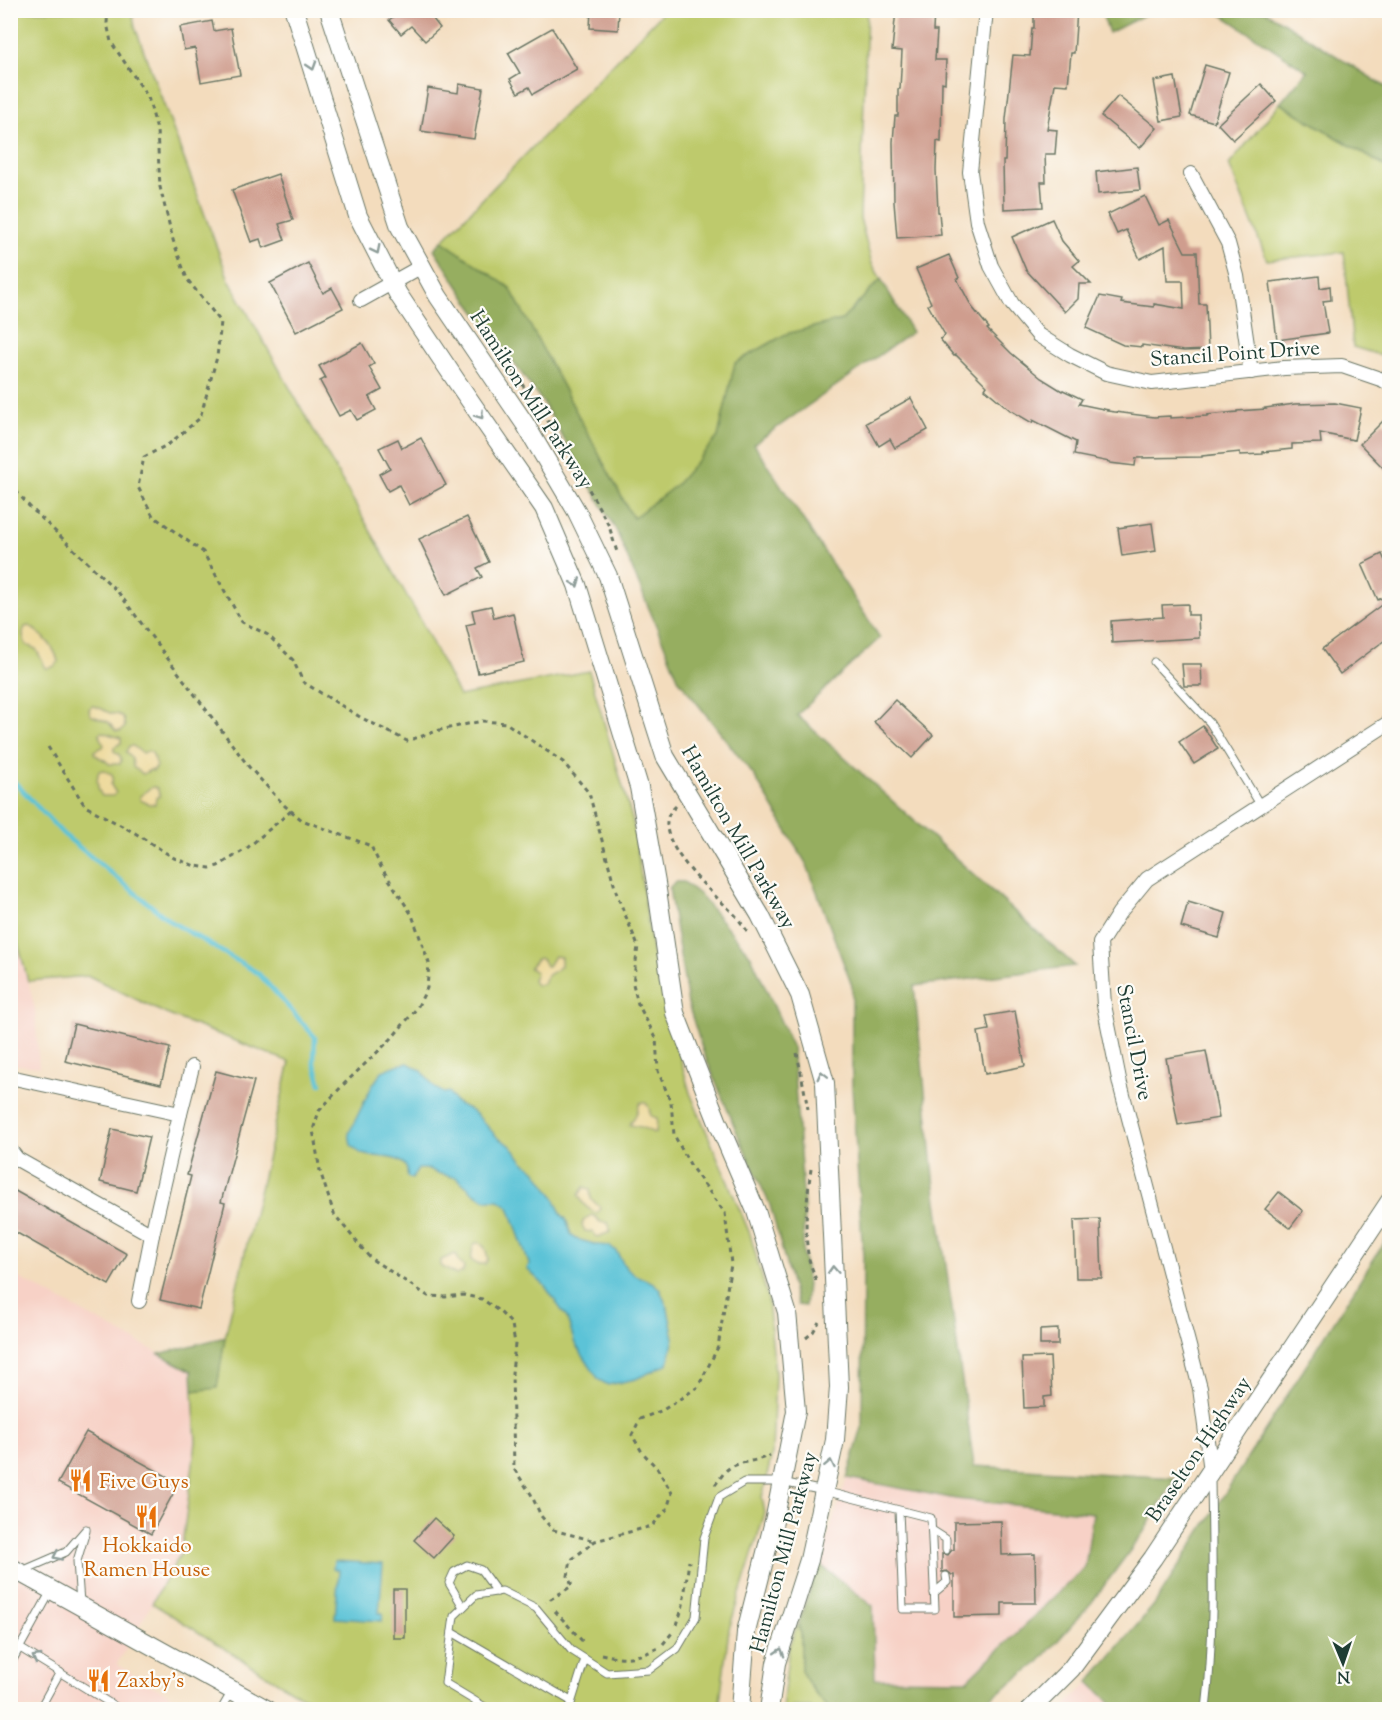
<svg xmlns="http://www.w3.org/2000/svg" width="1400" height="1720" font-family="'Sorts Mill Goudy',serif">
<rect width="100%" height="100%" fill="#fdfcf7"/>
<filter id="ink" filterUnits="userSpaceOnUse"><feTurbulence type="fractalNoise" baseFrequency=".0167" numOctaves="2"/><feDisplacementMap in="SourceGraphic" scale="12" xChannelSelector="R" yChannelSelector="G"/><feConvolveMatrix kernelMatrix="1 2 1 2 8 2 1 2 1" color-interpolation-filters="sRGB"/></filter>
<filter id="wash" filterUnits="userSpaceOnUse"><feTurbulence type="fractalNoise" baseFrequency=".008" numOctaves="4" result="noise"/><feDisplacementMap in="SourceGraphic" scale="24" xChannelSelector="R" yChannelSelector="G"/><feGaussianBlur stdDeviation="1.35" result="paint"/><feColorMatrix in="noise" values="0 0 0 0 0 0 0 0 0 0 0 0 0 0 0 0 0 1.4 0 .05"/><feComposite in="paint" operator="in"/></filter>
<g filter="url(#wash)">
<rect width="100%" height="100%" fill="#f3dcbd"/>
<g fill="#f7d1c6">
<polygon points="11,913 35,1009 39,1067 11,1064"/>
<polygon points="10,1273 192,1371 196,1442 181,1553 117,1664 143,1681 198,1709 11,1709"/>
<polygon points="847,1478 956,1499 1093,1512 1085,1567 968,1680 875,1679 872,1606 819,1564"/>
<polygon points="1089,1682 1117,1709 1061,1710"/>
</g>
<g fill="#beca6c" stroke="#6e8450" stroke-width="1.5">
<polygon points="10,11 132,11 135,27 229,280 420,619 459,696 589,671 633,822 654,964 690,1093 750,1234 768,1299 775,1374 772,1454 762,1497 765,1513 729,1629 719,1709 330,1709 292,1691 152,1603 181,1553 196,1442 193,1391 217,1387 225,1337 290,1062 166,1014 89,976 28,981 10,913"/>
<polygon points="664,11 867,11 860,218 872,264 881,279 842,320 786,334 735,363 718,437 675,486 633,518 510,288 442,241"/>
<polygon points="1280,103 1389,169 1389,358 1353,347 1344,252 1267,260 1229,165"/>
<polygon points="798,1624 801,1633 801,1671 816,1695 830,1709 812,1709 811,1707 789,1707 788,1709 782,1710 789,1646"/>
</g>
<g fill="#96ae60" stroke="#5a764a" stroke-width="1.5">
<polygon points="1101,11 1101,10 1152,11 1109,33"/>
<polygon points="1216,11 1265,11 1389,89 1389,169 1280,103 1307,71"/>
<polygon points="442,241 510,288 633,518 675,486 718,437 735,363 786,334 842,320 881,279 912,332 754,444 880,638 797,715 1075,966 914,986 935,1187 974,1466 1176,1478 1143,1533 1092,1602 1039,1662 976,1709 830,1709 816,1695 801,1671 801,1633 798,1624 819,1564 873,1606 875,1679 968,1680 1085,1567 1093,1513 956,1499 847,1478 862,1428 863,1256 852,1087 852,986 807,865 755,777 679,680 616,530 542,401 468,301 434,249"/>
<polygon points="675,882 684,882 700,895 751,956 792,1046 804,1206 803,1254 807,1283 805,1306 797,1305 770,1205 738,1135 703,1051 688,1004 669,888"/>
<polygon points="1389,1235 1389,1709 1117,1709 1089,1682 1154,1605"/>
<polygon points="225,1337 217,1388 193,1391 192,1371 159,1354"/>
</g>
<g fill="#eeda9e" stroke="#868c69" stroke-width="1.5">
<path d="M29,626C43,635 55,646 58,662C55,667 52,668 46,668L36,649L26,645C24,638 21,635 25,627Z"/>
<path d="M92,706C100,706 103,711 110,713C115,715 118,713 123,717L125,727L121,731H116L108,722L90,715L89,709Z"/>
<path d="M102,732L121,738V743L114,747V751C119,754 123,757 120,764H109C105,758 98,759 94,753V751L103,747L104,745L100,738L99,733Z"/>
<polygon points="129,746 133,746 142,753 149,751 152,753 157,766 153,771 150,770 143,774 133,767 132,758 126,752"/>
<path d="M102,770L112,774L113,778L111,785L116,793L113,796H102C97,790 96,778 99,771Z"/>
<polygon points="154,787 157,788 160,796 156,798 155,804 149,804 140,800 140,796 150,788"/>
<path d="M554,956L561,957V966C553,975 547,970 543,984L536,985C530,979 535,978 536,972L529,968L537,959L540,958L543,960L546,966H548Z"/>
<path d="M643,1102C651,1105 648,1109 651,1116L657,1118L656,1132L654,1133L641,1127L630,1125C631,1121 633,1120 635,1116C638,1113 638,1107 640,1103Z"/>
<path d="M584,1187L590,1189L591,1199L600,1207V1210L597,1213C588,1210 582,1204 579,1195Z"/>
<path d="M592,1215L596,1217L600,1222L608,1223L610,1228V1232L598,1237L595,1236L593,1232L585,1231L582,1225C583,1219 587,1218 592,1215Z"/>
<polygon points="476,1243 480,1243 485,1248 488,1259 485,1264 477,1264 471,1260 473,1245"/>
<polygon points="455,1254 457,1255 458,1261 464,1267 463,1272 456,1275 441,1266 441,1260"/>
</g>
<g fill="#5bc3d7" stroke="#3d8086" stroke-width="1.5">
<path d="M408,1063L422,1071L435,1088L444,1093L449,1092L455,1102L475,1113L498,1138L510,1145L524,1162L535,1170L553,1195L561,1214L566,1219L571,1234L576,1239L598,1245L610,1246L616,1251L626,1268L635,1275L654,1283L660,1290L668,1309L674,1338L668,1364L636,1379L608,1385L599,1380L575,1344L567,1318L545,1286L527,1269L529,1264L509,1207L499,1200H486L474,1193L457,1178L437,1173L429,1169H418L412,1179L407,1177C411,1152 375,1159 362,1154C358,1152 354,1147 351,1145L349,1133L372,1086L382,1071L397,1065Z"/>
<polygon points="334,1561 383,1564 379,1613 383,1613 382,1621 335,1618 339,1570 333,1569"/>
</g>
<g fill="none" stroke-linecap="round" stroke-linejoin="round">
<polyline stroke="#5bc3d7" stroke-width="4.5" points="10,777 63,834 170,921 258,973 315,1037 314,1061 321,1084"/>
</g>
<g id="blocks">
<g fill="#cf9d8e">
<polygon points="402,10 442,10 433,19 440,28 425,41 411,26 401,34 389,20"/>
<polygon points="591,10 619,10 618,30 590,28"/>
<polygon points="896,10 934,10 933,31 937,31 935,60 946,60 945,83 942,82 941,142 937,141 936,170 938,212 939,212 941,235 897,238 894,202 893,142 895,116 898,116 898,89 900,89 902,51 892,50"/>
<polygon points="1034,10 1077,10 1074,53 1071,53 1068,85 1055,84 1047,129 1057,130 1055,154 1045,154 1046,182 1041,182 1043,207 1004,209 1003,161 1005,161 1006,119 1013,55 1030,56 1032,28 1034,28"/>
<polygon points="212,21 214,31 231,28 240,75 201,82 195,48 184,50 180,27"/>
<polygon points="552,28 577,69 533,94 529,87 518,93 510,79 520,73 508,53"/>
<polygon points="1205,65 1229,72 1214,122 1190,115"/>
<polygon points="1175,77 1182,117 1161,121 1154,81"/>
<polygon points="459,84 483,88 474,139 421,131 428,88 458,93"/>
<polygon points="1261,84 1276,101 1233,140 1218,124"/>
<polygon points="1118,96 1157,128 1140,148 1101,116"/>
<polygon points="1137,167 1140,190 1098,194 1096,172"/>
<polygon points="278,174 293,220 279,224 285,240 263,248 260,239 251,242 232,190"/>
<polygon points="1145,196 1159,225 1169,220 1185,252 1197,252 1199,304 1206,304 1208,350 1184,351 1142,345 1142,347 1123,345 1086,328 1100,296 1122,300 1121,303 1154,307 1154,304 1184,309 1183,281 1167,281 1165,246 1140,259 1126,230 1117,234 1108,214"/>
<polygon points="1052,219 1062,241 1079,261 1073,266 1091,284 1079,284 1078,299 1065,312 1026,270 1012,237"/>
<polygon points="949,255 959,278 957,279 972,307 989,328 987,329 1011,353 1041,378 1062,391 1063,390 1082,399 1079,404 1108,410 1107,411 1154,417 1170,416 1170,418 1207,416 1207,415 1237,412 1237,411 1266,409 1265,408 1295,404 1335,403 1361,408 1354,440 1320,433 1321,443 1292,444 1292,449 1263,452 1263,454 1240,455 1240,452 1202,456 1202,457 1136,458 1135,466 1110,463 1110,462 1074,455 1076,442 1033,420 1032,423 1010,410 985,389 987,386 956,355 954,356 940,339 945,335 928,305 931,303 916,269"/>
<polygon points="308,263 323,293 332,288 343,308 296,332 270,283"/>
<polygon points="1319,276 1320,288 1330,286 1331,300 1323,301 1328,333 1277,340 1270,282"/>
<polygon points="362,343 374,364 369,367 382,390 369,397 376,410 357,420 351,410 339,416 320,381 326,378 319,366"/>
<polygon points="911,398 928,430 895,448 890,439 879,446 866,423"/>
<polygon points="1383,421 1389,427 1389,474 1360,444"/>
<polygon points="421,438 446,485 409,505 399,485 388,491 379,474 390,468 379,448 398,439 402,448"/>
<polygon points="467,517 489,562 477,568 482,577 446,595 419,539"/>
<polygon points="1152,523 1156,551 1122,556 1118,528"/>
<polygon points="1382,554 1389,570 1389,594 1378,600 1362,564"/>
<polygon points="1384,603 1389,611 1389,637 1340,674 1322,649"/>
<polygon points="1188,604 1188,615 1198,615 1199,638 1112,643 1111,621 1163,617 1162,605"/>
<polygon points="491,606 494,618 513,613 524,662 478,673 466,625 475,623 472,610"/>
<polygon points="1182,664 1201,664 1202,686 1184,686"/>
<polygon points="895,700 933,735 912,758 874,722"/>
<polygon points="1203,726 1218,749 1194,764 1179,742"/>
<polygon points="1188,902 1226,913 1219,938 1181,927"/>
<polygon points="1015,1011 1025,1066 985,1074 978,1032 989,1030 986,1016"/>
<polygon points="74,1024 170,1048 161,1084 65,1061"/>
<polygon points="1206,1051 1219,1118 1178,1125 1166,1058"/>
<polygon points="216,1071 254,1081 221,1202 225,1203 199,1309 160,1300 191,1176 187,1175"/>
<polygon points="112,1129 149,1137 136,1191 100,1182"/>
<polygon points="10,1188 127,1254 109,1285 10,1229"/>
<polygon points="1279,1192 1303,1211 1290,1228 1265,1209"/>
<polygon points="1100,1219 1102,1278 1076,1278 1074,1220"/>
<polygon points="1058,1329 1058,1345 1040,1345 1040,1330"/>
<polygon points="1050,1357 1052,1396 1044,1397 1044,1407 1024,1408 1022,1358"/>
<polygon points="86,1432 179,1483 151,1534 58,1483"/>
<polygon points="434,1518 454,1536 434,1558 414,1540"/>
<polygon points="1001,1521 1002,1555 1035,1554 1036,1603 1002,1603 1002,1616 954,1617 954,1575 952,1575 947,1571 942,1572 942,1554 948,1555 952,1550 954,1550 954,1522"/>
<rect x="393" y="1589" width="12" height="49"/>
</g>
</g>
</g>
<g filter="url(#ink)">
<use href="#blocks" fill-opacity="0" stroke="#697564" stroke-width="1.5"/>
<g fill="none" stroke-linecap="round" stroke-linejoin="round">
<defs>
<g id="lane">
<polyline points="1383,380 1390,364"/>
<polyline points="1154,662 1210,723 1261,806"/>
<polyline points="932,1530 946,1539 946,1550"/>
<polyline points="22,1571 66,1552 86,1529"/>
<polyline points="934,1593 947,1582 946,1576"/>
<polyline points="80,1603 77,1561 86,1531"/>
<polyline points="463,1607 449,1583 454,1572 467,1565 481,1570 497,1592"/>
<polyline points="452,1632 571,1701"/>
<polyline points="20,1648 121,1710"/>
<polyline points="10,1665 51,1591"/>
<polyline points="39,1710 60,1672"/>
<polyline points="221,1710 232,1691"/>
<polyline points="490,1710 445,1683 454,1616 476,1595 502,1591 536,1608 571,1650 607,1673 649,1670 677,1649 696,1617 704,1538 719,1497 744,1482 782,1482 824,1491 931,1518 935,1609 903,1609 899,1510"/>
<polyline points="569,1710 585,1659"/>
<path d="M1206,1710C1215,1633 1212,1556 1211,1479"/>
</g>
<g id="street">
<polyline points="986,10 970,172 977,222 991,266 1012,304 1038,335 1070,355 1106,373 1152,383 1284,368 1342,366 1383,380 1390,384"/>
<polyline points="1191,174 1228,243 1237,276 1251,372"/>
<polyline points="361,300 422,266"/>
<polyline points="10,1077 180,1114 152,1235 17,1159 10,1150"/>
<polyline points="180,1114 192,1067"/>
<polyline points="139,1301 152,1235"/>
<polyline points="1211,1471 1200,1388 1120,1084 1104,1005 1100,943 1119,913 1147,879 1390,722"/>
</g>
<g id="secondary">
<polyline points="294,10 358,216 398,294 457,382 544,508 577,585 639,787 656,883 675,1013 717,1120 756,1211 787,1312 796,1411 775,1517 746,1632 740,1710"/>
<polyline points="329,10 400,227 438,296 525,424 577,512 608,576 665,756 760,915 800,995 825,1083 839,1387 835,1440 809,1560 776,1663 769,1710"/>
<polyline points="10,1567 268,1710"/>
<polyline points="1030,1710 1071,1669 1153,1558 1390,1201"/>
</g>
</defs>
<use href="#lane" stroke="#697564" stroke-width="9"/>
<use href="#street" stroke="#697564" stroke-width="16"/>
<use href="#secondary" stroke="#697564" stroke-width="20"/>
<g stroke="#697564" stroke-width="3" stroke-dasharray="4.5 4.5" stroke-linecap="butt">
<polyline points="108,10 107,23 111,42 148,97 157,130 160,187 173,240 187,279 221,322 217,357 200,418 169,444 144,457 138,487 153,516 203,552 242,622 268,635 293,660 303,682 360,717 407,741 440,730 482,721 506,723 563,762 589,793 617,895 638,946 633,984 638,1004 656,1038 658,1071 671,1102 674,1135 692,1168 725,1213 731,1264 718,1347 698,1387 663,1410 640,1419 632,1435 642,1452 657,1468 672,1493 667,1509 652,1526 595,1541 571,1560 568,1576 572,1586 546,1602"/>
<polyline points="485,332 563,442 609,526 617,552"/>
<polyline points="10,484 29,506 118,592 249,767 285,806 302,820 371,846 381,867 412,915 429,963 427,988 417,1008 391,1039 342,1086 319,1111 313,1130 320,1171 334,1214 370,1258 428,1296 445,1297 464,1295 482,1299 500,1312 512,1324 515,1344 512,1373 514,1469 531,1494 541,1516 553,1530 595,1541"/>
<polyline points="48,747 85,806 135,833 174,858 195,866 210,868 218,866 246,849 291,811"/>
<path d="M676,806C673,809 669,813 668,817C658,847 716,896 735,915C740,921 745,928 749,934"/>
<polyline points="797,1053 808,1109"/>
<path d="M811,1169C807,1197 804,1225 808,1254C809,1263 814,1272 816,1281"/>
<polyline points="806,1338 813,1332 819,1322"/>
<path d="M715,1485C719,1480 723,1473 728,1469C738,1461 758,1462 770,1455"/>
<polyline points="555,1611 585,1644"/>
<polyline points="677,1625 683,1605 689,1561"/>
<polyline points="663,1644 672,1633"/>
<path d="M601,1654C625,1659 635,1659 658,1648"/>
</g>
<use href="#lane" stroke="#fff" stroke-width="7"/>
<use href="#street" stroke="#fff" stroke-width="14"/>
<use href="#secondary" stroke="#fff" stroke-width="18"/>
</g>
<defs><path id="oneway-chevron" d="M-2-3.5L2.5 0L-2 3.5" fill="none" stroke-width="1.6" stroke-linecap="round" stroke-linejoin="round" transform="scale(1.5)"/></defs>
<g stroke="#8f9e9a">
<use href="#oneway-chevron" transform="translate(312 66) rotate(72)"/>
<use href="#oneway-chevron" transform="translate(376 250) rotate(63)"/>
<use href="#oneway-chevron" transform="translate(480 415) rotate(55)"/>
<use href="#oneway-chevron" transform="translate(576 583) rotate(69)"/>
<use href="#oneway-chevron" transform="translate(822 1075) rotate(-104)"/>
<use href="#oneway-chevron" transform="translate(833 1270) rotate(-93)"/>
<use href="#oneway-chevron" transform="translate(830 1464) rotate(-78)"/>
<use href="#oneway-chevron" transform="translate(57 1556) rotate(155)"/>
<use href="#oneway-chevron" transform="translate(780 1652) rotate(-73)"/>
<use href="#oneway-chevron" transform="translate(36 1658) rotate(-149)"/>
</g>
</g>
<defs>
<symbol id="restaurant-bare" viewBox="-9 -9 18 18"><path d="M-5-6h1v4h1v-4h1v4h1v-4h1v5L-1.5 .5V6h-2V.5L-5-1ZM5-6V6H3V1.5H1.5Q1.5-4 5-6Z" fill="#e8710a" stroke="#fdfcf7" stroke-width="2.5" paint-order="stroke"/></symbol>
</defs>
<g fill-rule="evenodd">
<use href="#restaurant-bare" x="64" y="1464" width="33" height="33"/>
<use href="#restaurant-bare" x="130" y="1500" width="33" height="33"/>
<use href="#restaurant-bare" x="82" y="1664" width="33" height="33"/>
</g>
<g text-anchor="middle" stroke-width="4.5" stroke-linejoin="round" paint-order="stroke">
<g font-size="21" fill="#1f3d34" stroke="#fdfcf7">
<text transform="translate(1235 353) rotate(-4)" y="7">Stancil Point Drive</text>
<text transform="translate(532 399) rotate(57)" y="7">Hamilton Mill Parkway</text>
<text transform="translate(739 837) rotate(60)" y="7">Hamilton Mill Parkway</text>
<text transform="translate(1135 1042) rotate(79)" y="7">Stancil Drive</text>
<text transform="translate(1198 1449) rotate(-56)" y="7">Braselton Highway</text>
<text transform="translate(783 1552) rotate(-75)" y="7">Hamilton Mill Parkway</text>
</g>
<g font-size="21" fill="#c56008" stroke="#fdfcf7" text-anchor="start">
<text x="99" y="1488">Five Guys</text>
<text x="147" y="1552" text-anchor="middle">Hokkaido<tspan x="147" dy="24">Ramen House</tspan></text>
<text x="117" y="1687">Zaxby's</text>
</g>
</g>
<rect width="1400" height="1720" fill="none" stroke="#fdfcf7" stroke-width="36"/>
<g transform="translate(1343 1663) rotate(178)" stroke="#fdfcf7" stroke-width="4.5" paint-order="stroke">
<path d="M0-4.5L10 22L0 15L-10 22Z" fill="#1f3d34"/>
<text y="-9" font-size="16" font-weight="bold" text-anchor="middle" fill="#1f3d34">N</text>
</g>
</svg>
